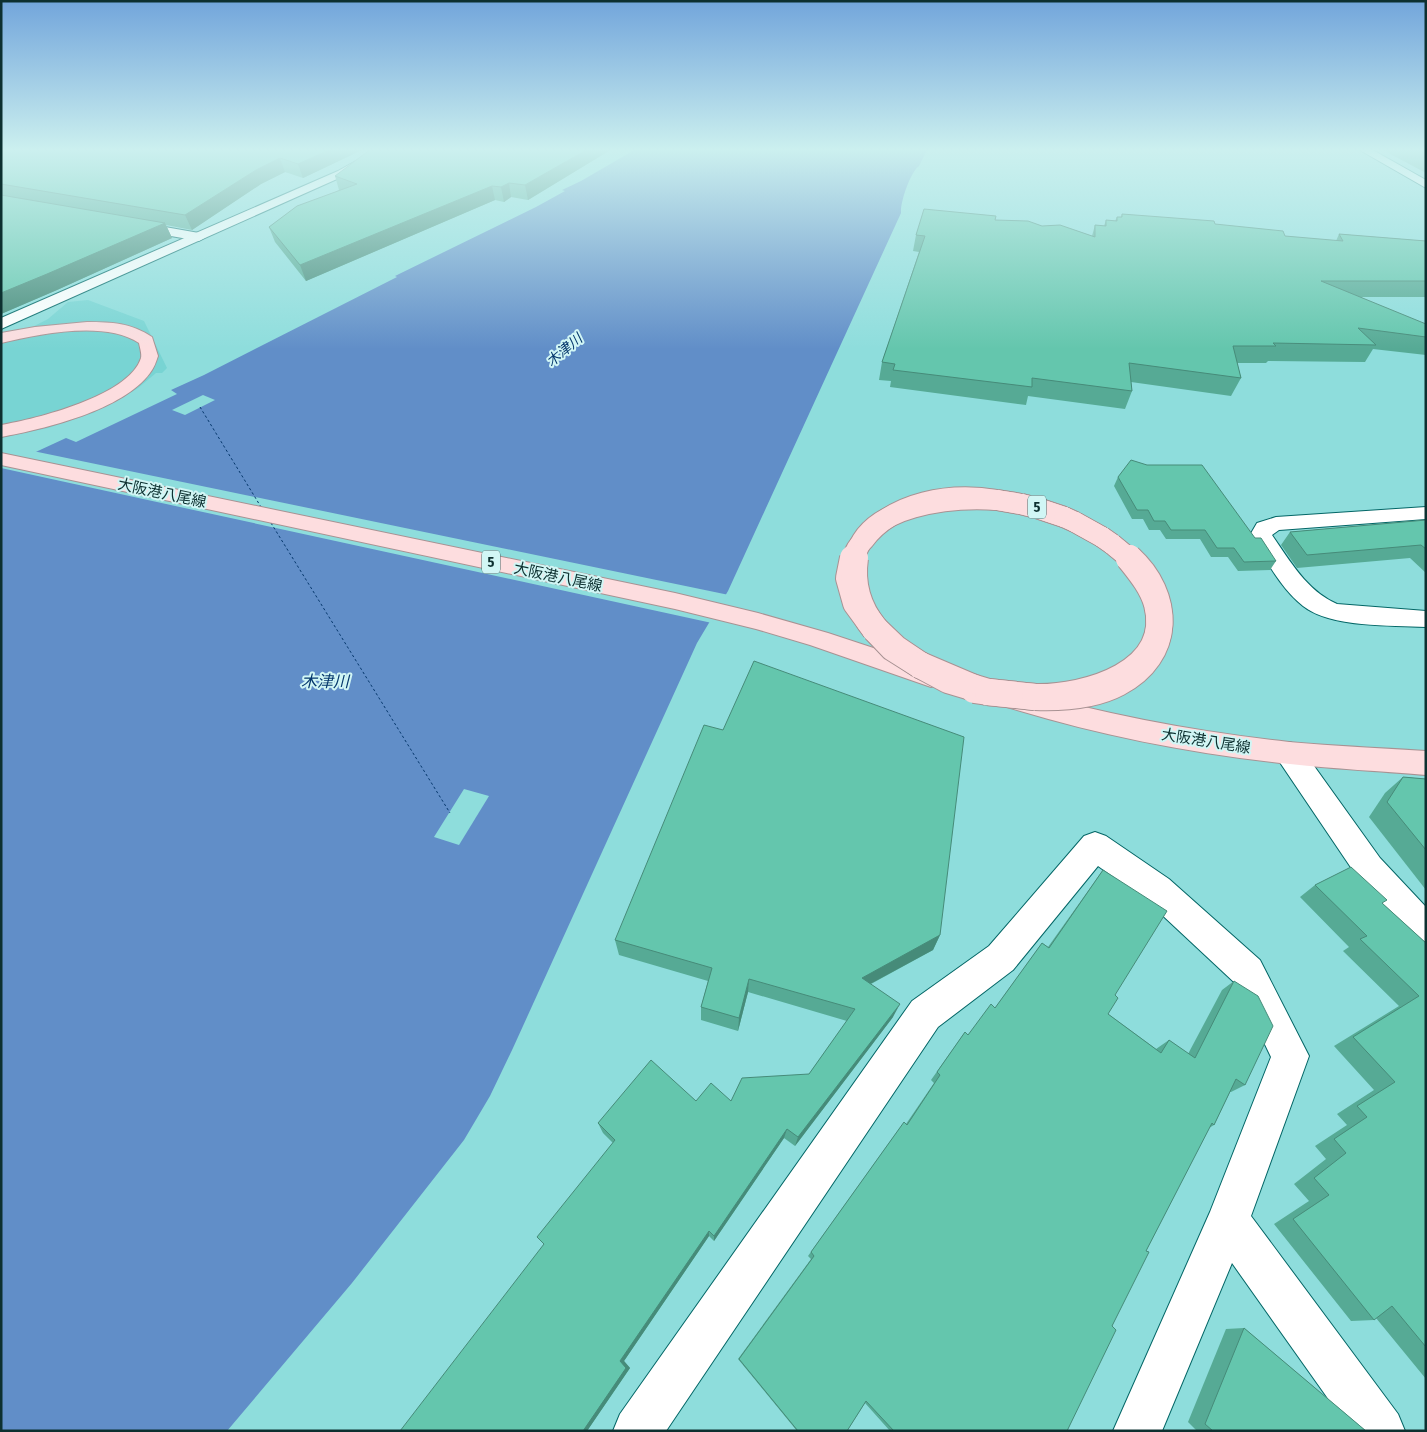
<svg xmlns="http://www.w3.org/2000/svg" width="1427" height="1432" font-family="'Fira Sans Condensed','Noto Sans JP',sans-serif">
<rect width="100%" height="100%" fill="#8edddc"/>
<polygon fill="#78d4d3" points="88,300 144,321 167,368 162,373 156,373 138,388 122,398 93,413 48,428 1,438 1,343 48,319 68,302"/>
<path fill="#618ec8" d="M636,149H931L927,150L919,166C911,171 900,202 901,213L728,591L697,643L513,1048L490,1096L464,1140L352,1283L227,1431H1V468L66,438L76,442L177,394L171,390L204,375L397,277L395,276L536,207L565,191L562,190L581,181Z"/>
<g fill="#8edddc">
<polygon points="203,395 215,400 185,415 172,410"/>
<polygon points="33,451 729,595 712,623 1,468 1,466"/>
<polygon points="464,789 489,796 459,845 434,837"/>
</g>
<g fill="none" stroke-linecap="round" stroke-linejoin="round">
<g stroke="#05376c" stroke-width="1" stroke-dasharray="2.5 2.5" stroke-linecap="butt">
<polyline points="200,407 261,507"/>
<polyline points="271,523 450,813"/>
</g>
<defs>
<g id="minor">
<polygon points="1358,149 1371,149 1426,180 1426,188"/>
<polygon points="131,221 199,233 206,237 199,241 126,228 125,225 126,222"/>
<path d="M1426,507V519L1279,530L1272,535C1290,561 1307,591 1337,604L1426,611V627C1390,625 1331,628 1303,606C1280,588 1266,559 1250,535L1257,523L1276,517Z"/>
<polygon points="1095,832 1106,836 1169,879 1260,960 1309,1056 1251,1216 1398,1414 1405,1431 1351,1431 1232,1263 1162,1431 1113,1431 1210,1212 1271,1057 1236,984 1145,899 1098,866 1013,970 938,1027 666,1431 613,1431 620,1414 912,1001 989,946 1084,836"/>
</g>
<g id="tertiary">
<polygon points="377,149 390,149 346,175 1,329 1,318 338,171"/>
<polygon points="1289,742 1299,745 1380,858 1426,907 1426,948 1414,943 1358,878 1279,761 1275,753 1279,745"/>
</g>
<g id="primary">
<path d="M87,322C112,322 131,323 152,337L158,356C156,362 154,368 150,373C123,410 45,429 1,437V425C36,419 129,396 141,358C142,354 140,348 139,343C105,320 39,334 1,343V333L35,327Z"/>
<polygon points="1,453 675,593 758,613 828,633 940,670 944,677 940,684 931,687 810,645 756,629 675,609 1,465"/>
<path d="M1014,689C1104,714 1196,732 1289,742C1335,746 1380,748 1426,751V775C1380,771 1335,769 1290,764C1194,754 1097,735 1004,706L1001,699L1004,692Z"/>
</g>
</defs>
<use href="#minor" stroke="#036666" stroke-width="2"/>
<use href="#tertiary" stroke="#036666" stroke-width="2"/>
<use href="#primary" stroke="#a89293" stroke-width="2"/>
<use href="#minor" fill="#fff" fill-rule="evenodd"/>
<use href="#tertiary" fill="#fff" fill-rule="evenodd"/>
<use href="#primary" fill="#fddddf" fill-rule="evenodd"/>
<defs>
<g id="primary-bridge-far1">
<polyline points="997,500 1021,504"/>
<polyline points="997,500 1021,504"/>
<polyline points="1021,504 1037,508"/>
<polyline points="1021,504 1037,508"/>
<polyline points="1037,508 1064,517"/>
<polyline points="1037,508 1064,517"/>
<polyline points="1064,517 1075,522"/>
<polyline points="1064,517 1075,522"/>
<polyline points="1075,522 1102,537"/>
<polyline points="1075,522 1102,537"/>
<polyline points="1102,537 1112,544"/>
<polyline points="1102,537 1112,544"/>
<polyline points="1112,544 1129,558"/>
<polyline points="1112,544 1129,558"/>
<path d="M853,559C854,551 858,546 864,540C893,501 951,492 997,500"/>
<path d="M855,559C865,504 953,497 997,500"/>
</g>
<g id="primary-bridge">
<polyline points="853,558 849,578 856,603 875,629"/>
<path d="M855,558C851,585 858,608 875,629"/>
<polyline points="875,629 895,648 920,665"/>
<polyline points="875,629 893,648 920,665"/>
<polyline points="920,665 974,688"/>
<polyline points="920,665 948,680 988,692"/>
<polyline points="974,690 988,692"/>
<polyline points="988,692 1035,697"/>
<polyline points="988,692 1035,697"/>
<path d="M1035,697C1086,698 1175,673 1157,604C1152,586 1140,572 1129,558"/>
<path d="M1035,697C1063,698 1094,696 1118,683C1172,655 1171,596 1129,558"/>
</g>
</defs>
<use href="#primary-bridge-far1" stroke="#a89293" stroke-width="22" stroke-linecap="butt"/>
<use href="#primary-bridge" stroke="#a89293" stroke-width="28" stroke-linecap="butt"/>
<use href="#primary-bridge-far1" stroke="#fddddf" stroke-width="20"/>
<use href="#primary-bridge" stroke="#fddddf" stroke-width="26"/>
</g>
<g fill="#56aa95">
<polygon points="1,149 364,149 303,178 285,172 261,184 192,230 166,225 172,238 57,290 1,314"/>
<polygon points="612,149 528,200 511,197 504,202 495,200 306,281 275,242 269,227 339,190 335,176"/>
<polygon points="1381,149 1426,149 1426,173"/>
<polygon points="1122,214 1215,224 1285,236 1336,241 1339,234 1426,241 1426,297 1361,297 1426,337 1426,355 1373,349 1365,362 1268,361 1266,363 1237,363 1241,378 1231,396 1131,382 1132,391 1125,409 1028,396 1026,405 890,387 891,381 879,380 882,362 919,252 913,251 916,235 995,220 1042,226 1092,236 1095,225 1104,226 1106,220 1115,221 1117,217 1121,217"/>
<polygon points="1118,477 1255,538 1276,561 1270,570 1238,571 1228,557 1211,557 1200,539 1166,539 1160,530 1149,530 1143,519 1132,519 1114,486"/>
<polygon points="1426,520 1426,573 1410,558 1297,568 1281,545 1290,532"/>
<polygon points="1403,777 1426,779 1426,890 1369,817 1385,793"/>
<polygon points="1103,870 1115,995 1108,1014 1156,1049 1169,1040 1188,1054 1222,990 1234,981 1245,1085 1231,1092 1230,1092 1214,1125 1209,1128 1146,1251 1112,1326 1067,1431 890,1431 865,1403 847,1431 797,1431 738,1359 811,1259 808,1256 899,1129 906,1124 934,1083 931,1080 965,1032 968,1035 995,1008 1042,943 1048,947"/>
<polygon points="1315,885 1382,903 1426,943 1426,1379 1376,1318 1374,1320 1351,1321 1274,1224 1309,1201 1294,1184 1326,1159 1315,1146 1347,1125 1337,1114 1374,1090 1334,1046 1399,1006 1343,951 1349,947 1300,897"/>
<polygon points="940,935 933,950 871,984 893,1017 795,1146 784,1138 714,1241 709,1236 624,1361 630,1368 587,1431 544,1244 613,1143 603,1133 598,1123 696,1101 731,1101 809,1074 847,1021 748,992 738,1031 701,1020 701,1007 708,981 619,955 615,940"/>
<polygon points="1244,1328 1366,1431 1197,1431 1188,1422 1226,1329"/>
</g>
<g fill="#468b79">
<polygon points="331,149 364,149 303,178 298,164"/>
<polygon points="588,149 612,149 528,200 525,185"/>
<polygon points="280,158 285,172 261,184 192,230 185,215 256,170"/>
<polygon points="509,183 511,197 504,202 501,187"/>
<polygon points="492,186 495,200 306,281 300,265"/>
<polygon points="165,223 172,238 57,290 1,314 1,293"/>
<polygon points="940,935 933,950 857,991 862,978"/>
<polygon points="749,979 748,992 738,1031 739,1018"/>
<polygon points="900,1004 893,1017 795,1146 798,1137"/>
<polygon points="787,1129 784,1138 714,1241 714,1236"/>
<polygon points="709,1231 709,1236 624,1361 630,1368 587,1431 583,1431 620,1361"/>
</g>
<g fill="#64c6ad" stroke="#468b79">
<polygon points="1,149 331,149 298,164 280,158 256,170 185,215 1,184"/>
<polygon points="371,149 588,149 525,185 509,183 501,187 492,186 300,265 269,227 297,206 357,184 335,176"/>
<polygon points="1416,149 1426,149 1426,154"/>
<polygon points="1,195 165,223 47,274 1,293"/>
<polygon points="924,209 996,216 995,220 1028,221 1042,226 1060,225 1095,237 1095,225 1106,226 1106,220 1117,221 1117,217 1122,217 1122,214 1214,221 1215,224 1283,231 1285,236 1343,241 1339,234 1426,241 1426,281 1321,281 1426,324 1426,337 1358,328 1376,345 1273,343 1276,346 1233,346 1241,378 1129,363 1132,391 1032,378 1032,387 893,370 895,364 882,362 925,236 916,235"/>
<polygon points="1131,460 1147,465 1202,465 1255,538 1261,538 1276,561 1244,562 1234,548 1217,548 1205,530 1171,530 1165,521 1154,521 1148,510 1137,510 1118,477"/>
<polygon points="1426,520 1426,549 1421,545 1307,555 1290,532"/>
<polygon points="754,661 964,737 940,935 862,978 900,1004 798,1137 787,1129 714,1236 709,1231 620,1361 626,1368 583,1431 400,1431 544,1244 537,1237 615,1140 598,1123 651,1060 696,1101 711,1083 731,1101 742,1078 809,1074 855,1009 749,979 739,1018 701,1007 712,968 615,940 704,725 723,730"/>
<polygon points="1403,777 1426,779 1426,850 1387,802"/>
<polygon points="1351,867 1387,900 1382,903 1426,943 1426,1347 1392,1306 1374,1320 1293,1219 1329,1195 1314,1178 1346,1153 1334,1139 1367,1117 1357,1106 1395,1082 1353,1037 1419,996 1360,939 1367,936 1315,885"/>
<polygon points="1103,870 1167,911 1115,995 1118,998 1108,1014 1161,1053 1169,1040 1195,1058 1234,981 1258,996 1273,1026 1245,1085 1236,1079 1214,1125 1212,1123 1146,1251 1149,1252 1112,1326 1116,1330 1067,1431 894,1431 866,1401 847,1431 798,1431 739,1359 814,1256 811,1252 904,1122 907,1125 940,1075 937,1072 965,1032 968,1035 991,1004 995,1008 1042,943 1049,948"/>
<polygon points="1244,1328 1366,1431 1213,1431 1205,1424"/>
</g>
<linearGradient id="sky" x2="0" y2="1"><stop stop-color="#72a5db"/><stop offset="0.43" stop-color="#ccf0ef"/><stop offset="1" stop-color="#ccf0ef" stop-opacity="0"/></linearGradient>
<rect width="1427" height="349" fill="url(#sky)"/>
<g text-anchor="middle" stroke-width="4" stroke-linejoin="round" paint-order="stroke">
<g font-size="14" font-style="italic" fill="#05376c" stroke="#d1f6f5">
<text transform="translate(564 350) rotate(-40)" y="5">木津川</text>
</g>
<g fill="#d1f6f5" stroke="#486b6b" stroke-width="1">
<rect x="1028" y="495.5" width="18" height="23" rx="4"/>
<rect x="482" y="550.5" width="18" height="23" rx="4"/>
</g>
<g font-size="14" font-weight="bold" fill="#0d3030">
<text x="1037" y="512">5</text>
<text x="491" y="567">5</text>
</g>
<g font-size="15" fill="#0d3030" stroke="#d1f6f5">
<text transform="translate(162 493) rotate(12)" y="5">大阪港八尾線</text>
<text transform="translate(558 577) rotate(12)" y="5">大阪港八尾線</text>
<text transform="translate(1206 741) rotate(9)" y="5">大阪港八尾線</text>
</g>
<g font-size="16" font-style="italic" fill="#05376c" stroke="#d1f6f5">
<text x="325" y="687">木津川</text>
</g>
</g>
<rect width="1427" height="1432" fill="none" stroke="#0d3030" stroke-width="5"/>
</svg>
